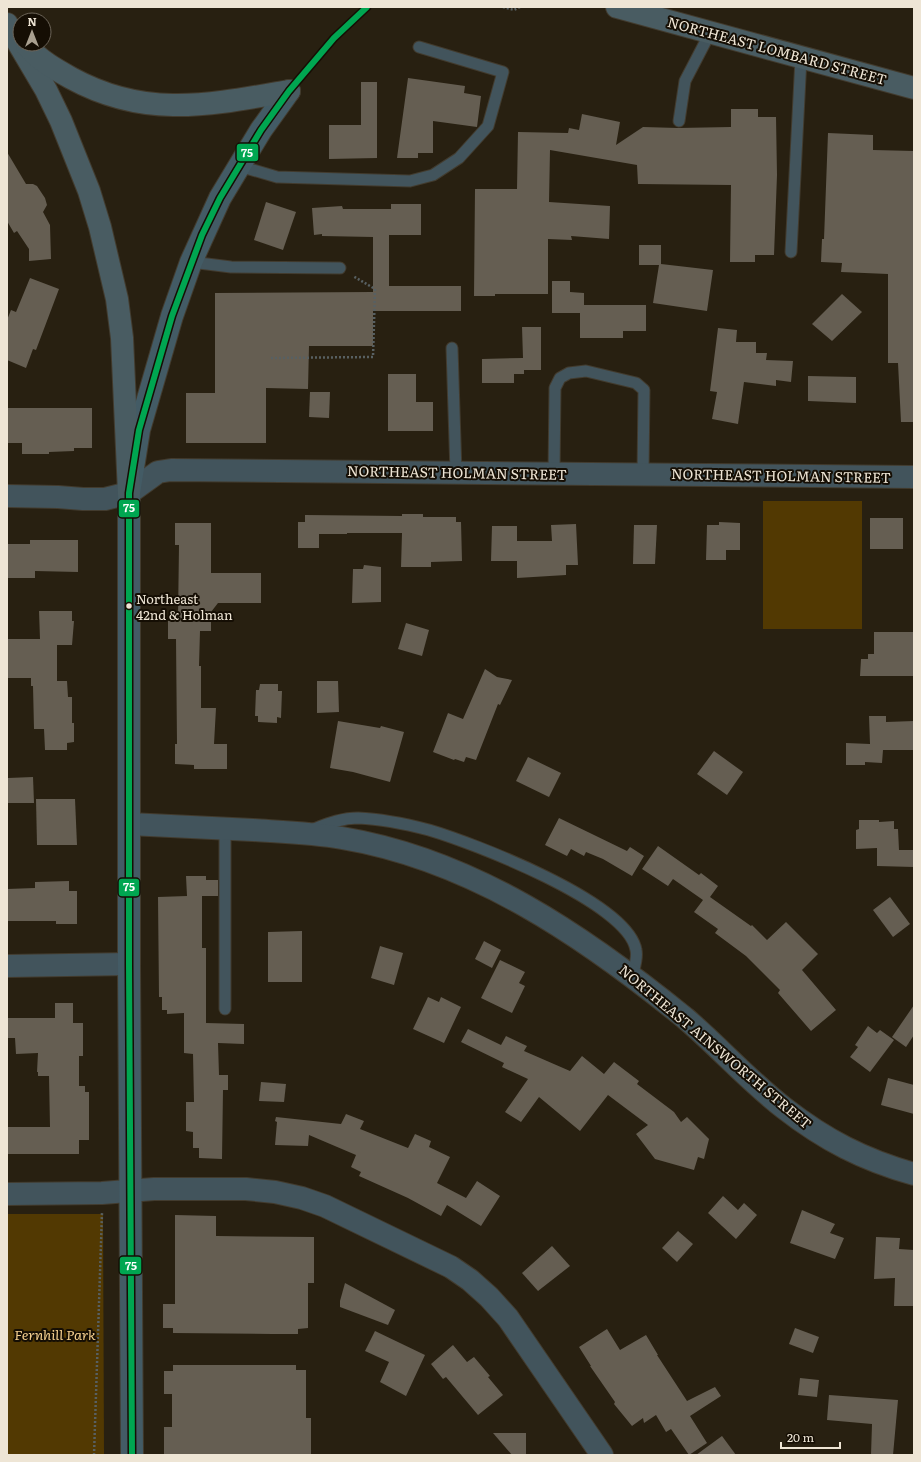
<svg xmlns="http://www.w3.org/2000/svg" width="921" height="1462" font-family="Literata,serif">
<rect width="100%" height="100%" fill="#282011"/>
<g fill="#523902">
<rect x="763" y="501" width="99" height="128"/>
<polygon points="7,1214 103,1214 104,1455 7,1455"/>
</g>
<g fill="#655e52">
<polygon points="408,78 465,86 464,93 481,96 477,127 433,121 433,153 418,153 418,158 397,158"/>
<polygon points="361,82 377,82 377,158 329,159 329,125 361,125"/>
<polygon points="731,109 758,109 758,117 776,117 777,175 774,255 755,255 755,262 730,262 731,185 638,184 637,165 550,150 549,202 610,206 609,239 571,236 572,240 548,239 548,294 495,294 495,296 474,296 475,189 517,189 518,132 568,133 569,128 579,130 582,114 620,122 616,145 643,127 678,128 731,127"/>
<polygon points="828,133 873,135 873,150 914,151 914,422 901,422 898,363 888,363 888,274 841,272 842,263 821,262 822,239 824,239"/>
<polygon points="7,152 26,184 33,184 37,186 45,198 47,205 43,212 50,225 51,259 29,261 29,249 17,231 14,233 7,221"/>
<polygon points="266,202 296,212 283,250 254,240"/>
<polygon points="391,204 421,204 421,235 389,235 389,286 461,286 461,311 373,311 373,346 309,346 308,389 266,388 266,443 186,443 186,393 215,393 215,293 373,292 373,237 322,236 322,234 314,235 312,208 342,206 343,209 391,209"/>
<polygon points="639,245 661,245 661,264 713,270 707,311 653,303 659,265 639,265"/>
<polygon points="30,278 59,289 36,350 33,349 26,368 7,360 7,320 11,310 16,312"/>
<polygon points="552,281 570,281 570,292 584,293 584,305 646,305 646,331 623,331 623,338 580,338 580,313 552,313"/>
<polygon points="842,294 862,312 832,341 812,324"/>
<polygon points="522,327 541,327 541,370 524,370 524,374 514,374 514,383 482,383 482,359 523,358"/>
<polygon points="718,328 737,330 736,342 756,342 756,353 767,353 766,360 793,361 791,382 776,380 776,386 744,382 738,424 712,419 717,392 710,391"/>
<polygon points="388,374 416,374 416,402 433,402 433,431 388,431"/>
<polygon points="808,376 856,377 856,403 808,401"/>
<polygon points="310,392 330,392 329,418 309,417"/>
<polygon points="7,408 92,408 92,448 74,448 74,451 49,452 49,454 22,454 22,443 7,443"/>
<polygon points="402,514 423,514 423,517 456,517 456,522 461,522 462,561 431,562 431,567 401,567 402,533 347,533 347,534 319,534 319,548 298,548 298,522 305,522 305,515 402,516"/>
<rect x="870" y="518" width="33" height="31"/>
<polygon points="719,522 740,523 740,550 726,550 726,560 706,560 707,525 719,525"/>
<polygon points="175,523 211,523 211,573 261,573 261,603 218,603 211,612 211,631 200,631 199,666 201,666 201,708 216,708 214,744 227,744 227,769 194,769 194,765 175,764 175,744 177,744 176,639 168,639 168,621 173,621 174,618 178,618 179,545 175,545"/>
<polygon points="576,524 578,565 566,565 566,575 517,578 517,561 491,561 492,526 517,526 517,541 552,541 551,525"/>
<polygon points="634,525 657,525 655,564 633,564"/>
<polygon points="30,540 78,540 78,572 35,571 35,578 7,578 7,544 30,544"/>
<polygon points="364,565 381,567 381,602 352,603 353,569 363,569"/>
<polygon points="39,611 72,611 72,621 74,621 72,645 57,645 57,681 67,681 68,697 72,697 72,723 74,723 74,742 67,743 67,750 45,750 44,729 34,729 33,686 31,686 31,678 7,678 7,639 40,639"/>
<polygon points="406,623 429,630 422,656 398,649"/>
<polygon points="874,632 914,632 914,676 860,676 861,659 868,659 868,654 874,654"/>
<polygon points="485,669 497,677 512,680 500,705 498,704 476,760 466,757 464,762 455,759 454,760 433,752 448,713 463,719"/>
<polygon points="317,681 338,681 339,712 317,713"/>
<polygon points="260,684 278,684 278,691 282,691 281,718 277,717 277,723 258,722 258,716 255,716 256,690 259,690"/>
<polygon points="869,716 886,716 886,722 914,721 914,750 883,750 882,763 865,762 865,765 846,765 846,743 870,744"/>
<polygon points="338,721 380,728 381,726 404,732 390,782 353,772 330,768"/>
<polygon points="714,751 743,772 727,795 697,774"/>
<polygon points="528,757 561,773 549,797 516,781"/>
<polygon points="33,777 34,803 8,803 8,778"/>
<polygon points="36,799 75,799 77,845 37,845"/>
<polygon points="559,818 627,851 630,847 644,856 632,876 603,859 586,852 584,856 571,849 567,856 545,845"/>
<polygon points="859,820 879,820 879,822 894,821 894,829 898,829 899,850 914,850 914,867 877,866 877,848 856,849 856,830 859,829"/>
<polygon points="658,846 699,875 701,873 718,886 710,897 751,926 752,925 767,940 786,922 818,954 802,970 836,1010 811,1031 778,993 780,990 746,956 715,933 718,929 694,912 703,900 673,879 668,886 642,869"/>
<polygon points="186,876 206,876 206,880 218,880 218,896 202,896 202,948 206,948 206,1023 244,1024 244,1044 218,1043 219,1075 228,1075 228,1090 223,1090 222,1159 199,1158 199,1148 193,1148 193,1132 186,1131 186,1102 194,1102 193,1054 184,1053 184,1013 167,1014 167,1010 162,1010 162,997 159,997 158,897 187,896"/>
<polygon points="69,881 69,891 77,891 77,924 56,924 56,921 7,921 7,889 35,888 35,882"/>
<polygon points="890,897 910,924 893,937 873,910"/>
<polygon points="302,931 302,982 268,982 268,932"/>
<polygon points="484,941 501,950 492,968 475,959"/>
<polygon points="380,946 403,953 394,985 371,978"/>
<polygon points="500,960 525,972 519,983 525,986 512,1013 481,998"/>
<polygon points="428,997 439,1002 441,997 461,1007 444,1043 413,1029"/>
<polygon points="55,1003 73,1003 73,1023 83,1023 83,1056 79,1056 79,1086 85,1086 85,1092 89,1092 89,1140 79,1140 79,1154 7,1154 7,1127 50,1127 49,1076 38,1076 38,1072 37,1072 38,1053 16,1054 15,1038 7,1038 7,1018 55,1018"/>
<polygon points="914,1005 914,1035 906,1047 892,1037"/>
<polygon points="868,1026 877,1033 880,1030 894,1040 870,1072 850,1057 858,1047 855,1045"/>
<polygon points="468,1029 501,1045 506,1036 527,1046 524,1051 570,1071 582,1056 604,1074 614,1062 639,1081 637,1084 674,1112 681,1122 687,1117 709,1139 704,1159 698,1157 694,1170 655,1159 636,1134 648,1125 608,1095 580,1131 539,1097 521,1122 505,1112 528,1079 502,1067 504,1063 461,1042"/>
<polygon points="888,1078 914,1085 914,1114 881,1105"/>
<polygon points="261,1082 286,1084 284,1102 259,1101"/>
<polygon points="346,1114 364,1121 360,1129 408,1148 415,1134 431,1141 429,1147 450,1157 437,1183 466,1198 477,1181 500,1196 481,1226 447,1205 441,1216 408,1198 359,1176 361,1172 351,1167 356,1155 309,1135 308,1146 275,1145 277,1122 275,1121 276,1117 341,1124"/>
<polygon points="723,1196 738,1210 744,1203 757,1215 736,1239 708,1213"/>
<polygon points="802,1210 835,1224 830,1233 844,1238 835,1259 790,1243"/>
<polygon points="175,1215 216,1216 216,1236 314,1237 314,1283 308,1283 308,1328 298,1329 298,1334 273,1334 173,1333 173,1328 163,1328 163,1304 175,1304"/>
<polygon points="678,1231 693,1244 677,1262 662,1248"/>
<polygon points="876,1237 900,1238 899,1249 914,1250 914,1306 894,1306 895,1278 874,1279"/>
<polygon points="552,1246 570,1266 538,1291 522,1273"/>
<polygon points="345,1283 395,1310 388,1325 340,1307 340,1301"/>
<polygon points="795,1328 819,1337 813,1353 789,1344"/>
<polygon points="607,1329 620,1350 646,1335 658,1355 657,1355 687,1401 715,1387 721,1396 690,1416 707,1443 689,1455 671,1429 666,1432 656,1415 644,1423 643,1418 632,1426 614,1404 615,1402 590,1366 591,1366 579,1347"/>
<polygon points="375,1331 425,1355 406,1396 380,1382 389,1362 365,1351"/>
<polygon points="453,1345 467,1362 474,1357 490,1376 488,1377 503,1395 478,1415 446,1377 443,1379 431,1364"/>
<polygon points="173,1365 296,1365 296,1370 306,1370 306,1418 311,1418 311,1455 164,1455 164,1427 172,1427 172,1394 164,1394 164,1371 173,1371"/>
<polygon points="800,1378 819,1380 817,1397 798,1395"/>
<polygon points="829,1395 898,1400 893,1455 871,1455 872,1424 827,1420"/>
<polygon points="493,1433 526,1433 526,1455 512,1455"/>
<polygon points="722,1436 736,1455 696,1455"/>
</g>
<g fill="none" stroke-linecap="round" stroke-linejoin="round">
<defs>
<g id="lane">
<polyline points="679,121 685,81 710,33"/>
<polyline points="239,166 277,177 410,181 433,175 459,158 488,126 503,72 419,47"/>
<polyline points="791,252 801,58"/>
<polyline points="191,262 231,267 340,268"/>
<polyline points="452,348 456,473"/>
<polyline points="554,474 555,388 560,378 569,373 586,371 636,383 644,390 643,475"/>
<path d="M311,830C327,824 341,818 358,818C382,819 406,824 429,830C473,843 628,902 636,950C638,959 634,968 632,977"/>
<polyline points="225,1009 225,828"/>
</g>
<g id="street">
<polyline points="7,496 58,497 83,499 105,499 129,493 158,472 171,470 914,477"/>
<path d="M129,824C170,826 212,828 253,830C283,832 313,833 342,838C473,860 584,936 685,1018C719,1047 749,1081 784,1108C825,1140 864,1160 914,1174"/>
<polyline points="7,966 129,964"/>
<polyline points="7,1194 102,1193 154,1189 246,1189 275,1192 302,1198 325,1206 451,1267 470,1280 489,1297 508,1318 602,1455"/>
</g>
<polyline id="secondary" points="132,1455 129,964 129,493 139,430 172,316 191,262 220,198 261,130 289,91"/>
<g id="primary">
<polyline points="617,7 914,88"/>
<polyline points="7,24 46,90 61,121 89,191 100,227 117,299 122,338 129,493"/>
<path d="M27,46C39,60 55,69 71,78C146,119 209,105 289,91"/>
</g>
</defs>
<use href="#lane" stroke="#423b2e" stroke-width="13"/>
<use href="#street" stroke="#423b2e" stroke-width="24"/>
<use href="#secondary" stroke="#423b2e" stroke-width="24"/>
<use href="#primary" stroke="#423b2e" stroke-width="24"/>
<g stroke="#586062" stroke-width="2.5" stroke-dasharray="2 2" stroke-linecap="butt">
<polyline points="503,7 514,10 520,7"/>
<polyline points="271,358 373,357 375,289 353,276"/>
<polyline points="94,1455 102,1213"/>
</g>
<use href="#lane" stroke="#42545c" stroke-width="11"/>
<use href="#street" stroke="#42545c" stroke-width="22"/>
<use href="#secondary" stroke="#435b65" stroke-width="22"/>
<use href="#primary" stroke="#495c62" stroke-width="22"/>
<defs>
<polyline id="bus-1" points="132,1455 129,964 129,493 139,430 172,316 202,235 220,198 261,130 289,91 334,38 367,7"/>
</defs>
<use href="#bus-1" stroke="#150e04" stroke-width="9"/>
<use href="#bus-1" stroke="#00a651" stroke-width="6"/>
</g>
<circle fill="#eee5d5" stroke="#150e04" stroke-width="1.5" cx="129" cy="606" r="3.5"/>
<g text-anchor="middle" stroke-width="4" stroke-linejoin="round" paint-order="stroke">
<g font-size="13" fill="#eee5d5" stroke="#150e04" text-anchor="start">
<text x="136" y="604">Northeast<tspan x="136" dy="16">42nd &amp; Holman</tspan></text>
</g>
<g font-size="14" fill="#eee5d5" stroke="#150e04">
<text transform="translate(777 51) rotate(15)" y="5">NORTHEAST LOMBARD STREET</text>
<text transform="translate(457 473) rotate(1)" y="5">NORTHEAST HOLMAN STREET</text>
<text transform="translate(781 476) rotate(1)" y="5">NORTHEAST HOLMAN STREET</text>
<text transform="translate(715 1047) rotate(40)" y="5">NORTHEAST AINSWORTH STREET</text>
</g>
<g font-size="14" font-style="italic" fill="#f6d08f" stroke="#150e04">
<text x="55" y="1340">Fernhill Park</text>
</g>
</g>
<g stroke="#150e04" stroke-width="1.5">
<rect x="236" y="143" width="23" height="19" rx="4" fill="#00a651"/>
<rect x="118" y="499" width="22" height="19" rx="4" fill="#00a651"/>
<rect x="118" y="878" width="22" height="19" rx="4" fill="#00a651"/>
<rect x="119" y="1256" width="23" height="19" rx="4" fill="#00a651"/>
</g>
<g font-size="11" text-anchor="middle" font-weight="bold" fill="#fff">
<text x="247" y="157">75</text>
<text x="129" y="512">75</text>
<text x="129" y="891">75</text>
<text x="131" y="1270">75</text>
</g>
<rect width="921" height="1462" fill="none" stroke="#eee5d5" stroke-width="16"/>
<g transform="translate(32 32)"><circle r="19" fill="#150e04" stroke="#6c6458"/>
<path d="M0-3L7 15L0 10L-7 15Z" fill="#a9a090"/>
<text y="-6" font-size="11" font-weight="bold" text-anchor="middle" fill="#eee5d5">N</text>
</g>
<path d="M781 1442v6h59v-6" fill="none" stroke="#eee5d5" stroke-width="2"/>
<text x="787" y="1442" font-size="12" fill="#eee5d5" stroke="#150e04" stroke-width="3" paint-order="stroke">20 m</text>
</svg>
